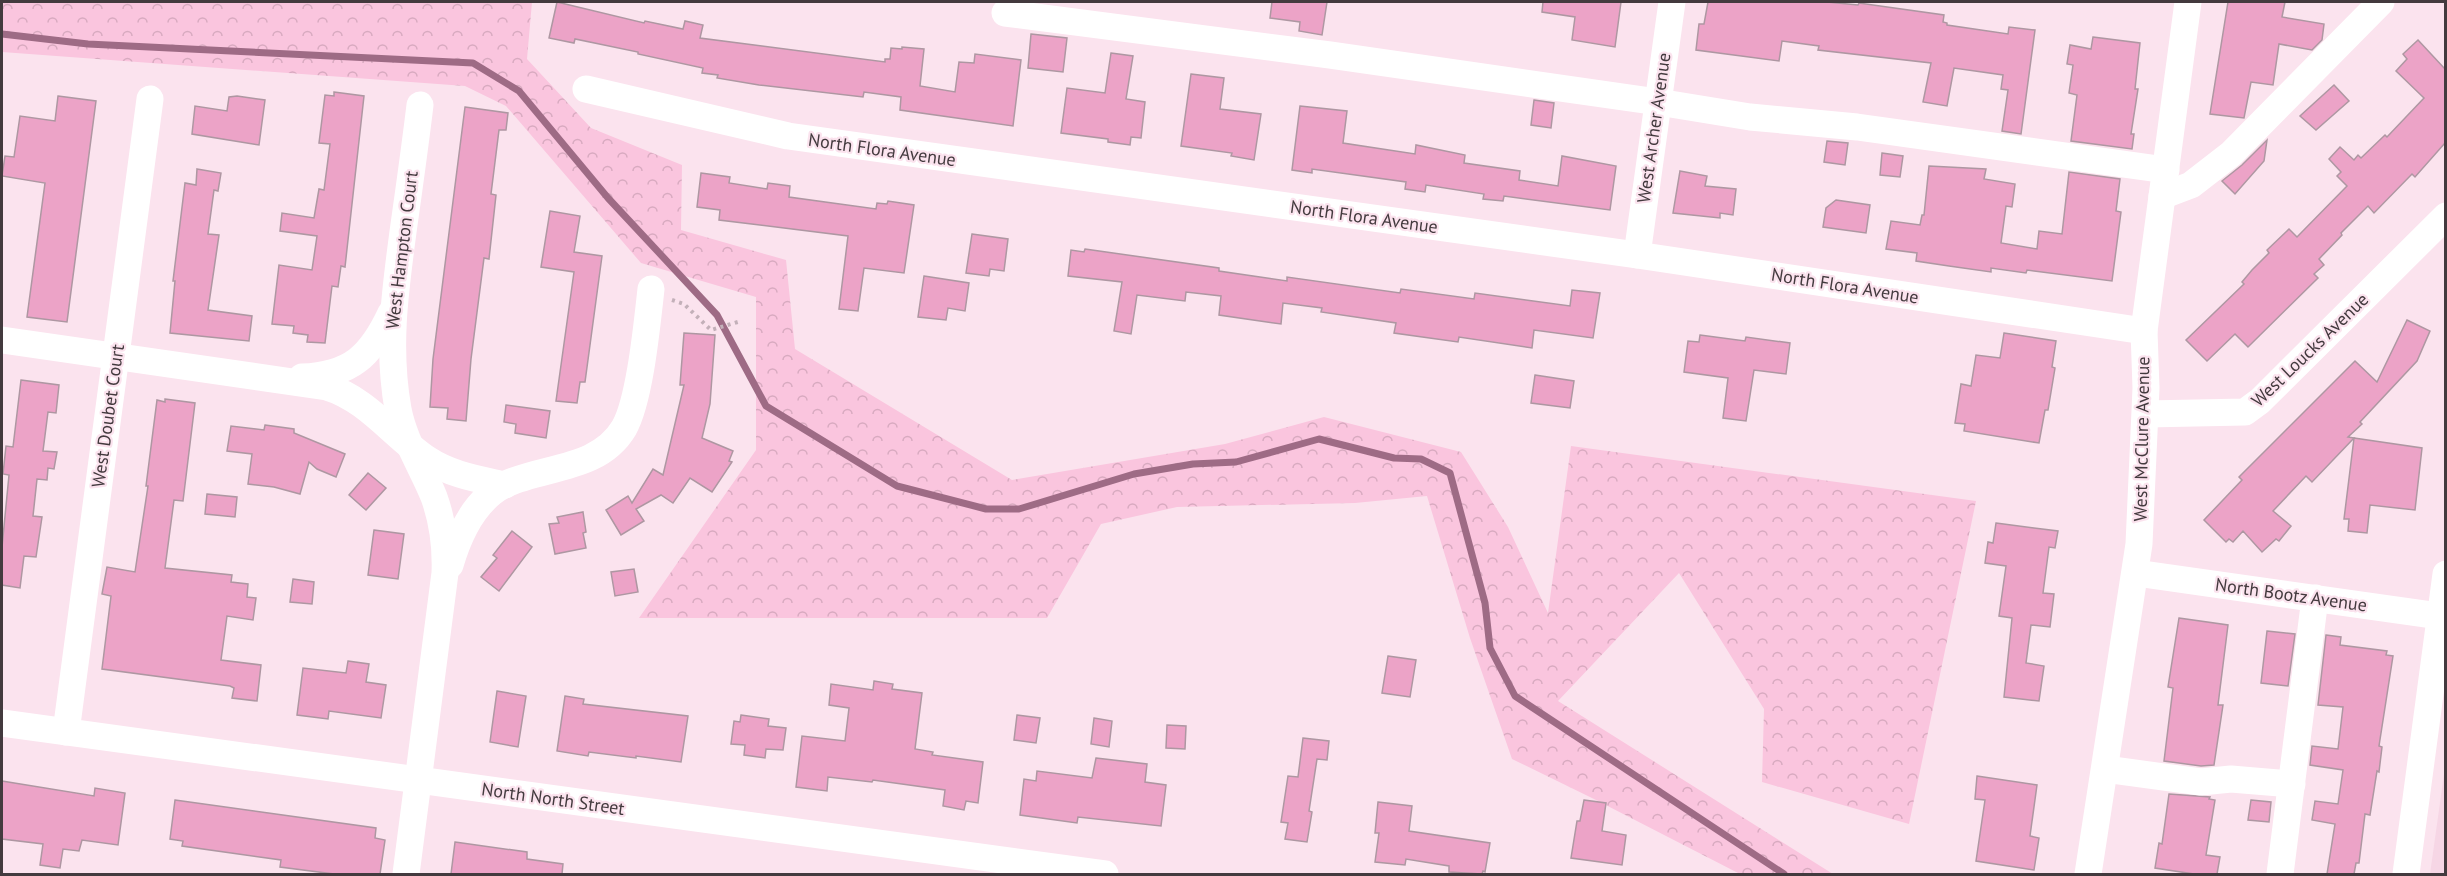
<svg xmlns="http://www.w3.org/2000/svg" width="2447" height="876" font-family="'PT Sans',sans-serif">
<defs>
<pattern id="forest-crowns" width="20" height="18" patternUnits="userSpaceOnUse" patternTransform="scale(1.5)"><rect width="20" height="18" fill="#fac5de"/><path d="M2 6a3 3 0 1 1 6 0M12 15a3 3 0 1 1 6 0" fill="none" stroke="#d8aac0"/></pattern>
</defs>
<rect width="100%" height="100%" fill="#fbe3ee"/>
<polygon fill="#f6d6e5" points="2445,767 2445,874 2430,874"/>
<polygon fill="url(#forest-crowns)" points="2,2 532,2 527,59 591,128 682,165 681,230 786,260 795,349 1012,480 1225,444 1324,417 1461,452 1508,527 1548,613 1571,446 1976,501 1909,824 1762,782 1764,709 1679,573 1558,701 1833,874 1740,874 1596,800 1512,759 1470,638 1427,496 1355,503 1177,507 1101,524 1047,618 639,618 756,450 756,297 641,263 506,106 465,86 2,52"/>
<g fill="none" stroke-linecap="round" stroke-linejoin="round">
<polyline stroke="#9e6b85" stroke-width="7" points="2,34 88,44 473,63 519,91 608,198 717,315 766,406 897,486 986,509 1019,509 1134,474 1193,464 1236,462 1319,439 1394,458 1421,459 1450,473 1485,603 1490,648 1515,696 1784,874"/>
</g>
<g fill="#eca3c7" stroke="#ae97a2" stroke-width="1.5">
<polygon points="557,2 644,23 645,21 683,29 685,21 703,25 700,38 885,62 885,59 890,59 891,48 902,49 902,47 924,49 920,86 955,92 959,62 974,63 975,54 1021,60 1013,126 900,110 901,97 864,92 863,97 759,85 717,78 718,75 702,73 703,68 638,54 638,52 575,39 574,43 549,38"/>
<polygon points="1272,2 1327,2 1322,35 1299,31 1300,22 1270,18"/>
<polygon points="1543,2 1621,2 1615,47 1572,40 1575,17 1542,12"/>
<polygon points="1708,2 1827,2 1858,5 1859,3 1944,15 1943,22 1947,23 1947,25 2008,34 2009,27 2035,30 2021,134 2002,131 2008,90 2001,89 2003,75 1954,68 1947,106 1923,102 1931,63 1818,50 1819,46 1782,41 1779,61 1696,50 1699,24 1704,24"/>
<polygon points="2228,2 2285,2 2282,17 2324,24 2322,40 2312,50 2279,44 2273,85 2251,82 2244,118 2210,114"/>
<polygon points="1031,34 1067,38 1063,72 1028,68"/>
<polygon points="2093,37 2140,43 2135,89 2138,89 2131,134 2134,134 2132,149 2071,141 2077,95 2069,93 2073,65 2067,64 2070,45 2091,49"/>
<polygon points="2418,40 2445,69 2445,143 2415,177 2412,174 2374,213 2368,206 2341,233 2342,235 2319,259 2324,265 2314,274 2318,278 2248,347 2235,334 2207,361 2186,340 2244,284 2242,282 2252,270 2269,253 2267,250 2289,229 2297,237 2347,186 2337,176 2341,172 2329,159 2340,147 2354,160 2358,155 2361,158 2385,135 2387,137 2424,98 2396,71 2407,59 2403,54"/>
<polygon points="1111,53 1133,56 1126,99 1145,102 1141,138 1131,137 1130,145 1108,142 1108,139 1061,133 1067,88 1105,93"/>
<polygon points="1191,74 1224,78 1220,109 1261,114 1254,160 1231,156 1232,153 1181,146"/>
<polygon points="2334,85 2349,101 2316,130 2300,116"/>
<polygon points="334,92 364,96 345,267 341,266 338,287 332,286 325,343 307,342 308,335 293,333 294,326 272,324 279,265 312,270 317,236 280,231 282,213 314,218 319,189 324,190 330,144 319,143 325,95 334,96"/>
<polygon points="58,96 96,101 67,322 27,317 45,183 2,176 5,156 14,157 20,116 55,121"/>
<polygon points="237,96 265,100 259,145 192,134 195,106 227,111 229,97"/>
<polygon points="1534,100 1554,103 1551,128 1531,125"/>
<polygon points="1300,106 1347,111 1343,143 1415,154 1416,145 1465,155 1464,163 1520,171 1519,180 1558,186 1562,156 1616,166 1610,210 1504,196 1503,201 1483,199 1484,194 1426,185 1425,192 1405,189 1406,182 1312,169 1312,173 1292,170"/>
<polygon points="465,107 508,113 506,130 499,130 491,194 496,195 489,259 484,258 471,359 466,421 447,419 448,408 430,407 433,359"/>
<polygon points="2267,140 2264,161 2235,194 2222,181 2242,165"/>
<polygon points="1827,141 1848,143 1845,165 1824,162"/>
<polygon points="1882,153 1903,156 1900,177 1880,175"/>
<polygon points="1929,166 1986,169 1984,179 2015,184 2012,207 2006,206 2001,243 2037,249 2039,231 2062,234 2069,172 2120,179 2116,211 2121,212 2112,281 2027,270 2026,273 1991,268 1991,272 1949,266 1916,261 1917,253 1886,249 1891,221 1920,225 1922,215 1924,215"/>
<polygon points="197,169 221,173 218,191 214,190 208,234 219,235 208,310 252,316 249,341 170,333 175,281 173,281 185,183 196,185"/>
<polygon points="1680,171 1707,176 1705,186 1736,189 1733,215 1720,213 1720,218 1673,213"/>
<polygon points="701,173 730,177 729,183 767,189 768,183 790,186 789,197 876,209 877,203 887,204 888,201 914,205 904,273 864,268 858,311 839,309 848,236 719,220 720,210 697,207"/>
<polygon points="1836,200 1870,205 1866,233 1823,227 1826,208"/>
<polygon points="550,211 580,216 574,252 602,256 585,382 580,382 577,403 556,401 574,272 541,267"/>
<polygon points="972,234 1008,239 1004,271 990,269 989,276 966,273"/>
<polygon points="1085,249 1219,268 1219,271 1287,281 1287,277 1400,293 1401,289 1474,299 1475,293 1570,306 1572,290 1600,293 1593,338 1534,330 1532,348 1459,337 1458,342 1394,333 1396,323 1321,312 1322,308 1283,303 1281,324 1219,315 1221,296 1186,292 1185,301 1137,295 1131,334 1114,331 1122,282 1068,276 1071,250 1084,252"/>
<polygon points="924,276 969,283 965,311 948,308 946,320 918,317"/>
<polygon points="2407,320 2430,331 2417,361 2360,422 2362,424 2348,437 2354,438 2312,482 2306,476 2273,511 2291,526 2279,541 2276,539 2262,552 2243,531 2233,542 2229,539 2226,542 2204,520 2242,480 2239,477 2355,361 2377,382"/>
<polygon points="684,333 715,335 710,404 702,438 733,451 729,461 732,462 712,492 690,478 673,503 661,495 636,509 644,521 621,535 606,510 628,496 632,503 653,469 663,475 684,385 680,385"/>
<polygon points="2004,333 2056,341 2052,367 2055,368 2048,410 2045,410 2039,443 1964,431 1965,424 1955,423 1961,384 1971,386 1976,355 2000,358"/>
<polygon points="1700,335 1745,341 1746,337 1790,343 1786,374 1754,370 1746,421 1723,418 1728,378 1684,372 1688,341 1699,342"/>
<polygon points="1535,375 1574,381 1570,408 1531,403"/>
<polygon points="21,380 59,385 56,413 48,412 43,451 57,452 54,469 48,468 47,480 37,479 33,516 42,517 36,557 24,556 20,588 2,585 2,547 9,475 3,474 6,446 13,447"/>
<polygon points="165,399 195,403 183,501 174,500 165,568 232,575 231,582 248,584 247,597 256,598 253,620 227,616 221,660 261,665 257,701 232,698 234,688 230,686 102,669 111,596 102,594 107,567 135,572 148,486 146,486 157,400 165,402"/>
<polygon points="506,405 550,411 546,438 515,433 516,424 504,422"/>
<polygon points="265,425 294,429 294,433 345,454 336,477 317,469 309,462 300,494 274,487 248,484 252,454 227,451 231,426 264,430"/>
<polygon points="2354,438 2422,448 2415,510 2370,505 2367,533 2348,531 2349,519 2344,519"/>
<polygon points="368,473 386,488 366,510 349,495"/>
<polygon points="207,494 237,497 235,517 205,514"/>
<polygon points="583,512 586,532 583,533 586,548 555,554 549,524 559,523 557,517"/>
<polygon points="1996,523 2058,531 2055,548 2049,547 2043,593 2054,594 2050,627 2031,625 2026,663 2044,666 2039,701 2004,697 2012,618 1999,616 2006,566 1985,563 1988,542 1993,543"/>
<polygon points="374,530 404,534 398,579 368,575"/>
<polygon points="512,531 532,547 499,591 481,577 497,558 493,555"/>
<polygon points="634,569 638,592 615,596 611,572"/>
<polygon points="293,579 314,582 312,604 290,602"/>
<polygon points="2179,618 2228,625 2218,705 2223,705 2214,765 2201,766 2164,761 2173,688 2168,687"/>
<polygon points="2267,631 2295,634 2288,686 2261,683"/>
<polygon points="2326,635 2341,637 2340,645 2387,651 2386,655 2393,656 2379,746 2382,747 2379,772 2377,771 2370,815 2365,814 2359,863 2356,863 2354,874 2327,874 2335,824 2312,820 2315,801 2338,804 2343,770 2310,765 2312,746 2338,749 2343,707 2318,705"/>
<polygon points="1388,656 1416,660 1410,697 1382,693"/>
<polygon points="348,661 369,664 366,682 386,685 381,718 329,711 328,719 297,715 303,668 346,673"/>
<polygon points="874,681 893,684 892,689 922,693 915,749 933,752 932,755 983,762 978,803 966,801 964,810 943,806 945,790 873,780 872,782 828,777 827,791 796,787 802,736 845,741 849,708 829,705 831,684 873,690"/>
<polygon points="497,691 526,696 518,747 490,742"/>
<polygon points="565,696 584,699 583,704 688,716 681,762 636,756 636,758 589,752 588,756 557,751"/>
<polygon points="741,715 769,719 768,726 786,728 783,750 766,749 765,758 744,755 745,745 731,744 734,721 740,722"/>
<polygon points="1017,715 1040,718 1036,743 1014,740"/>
<polygon points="1094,718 1112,721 1109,747 1091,744"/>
<polygon points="1167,725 1186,726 1185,749 1166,748"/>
<polygon points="1303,738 1329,741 1327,760 1317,759 1309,811 1312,812 1307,842 1285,839 1288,823 1281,822 1288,776 1298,777"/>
<polygon points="1096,758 1147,764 1145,782 1166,785 1161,826 1078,817 1077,823 1020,815 1024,779 1036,781 1037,771 1092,778"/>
<polygon points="1977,776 2037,785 2030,836 2039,838 2034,870 1976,861 1985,800 1975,799"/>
<polygon points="2,781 94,796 95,788 125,793 118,845 82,840 79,851 63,849 60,868 40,865 43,844 2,839"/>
<polygon points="2169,794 2210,797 2209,799 2215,800 2206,855 2220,857 2217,874 2194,874 2155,868 2159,843 2162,844"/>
<polygon points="175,800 376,828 375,838 385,840 380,874 334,874 280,867 281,860 182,846 183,841 170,839"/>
<polygon points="1584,800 1606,803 1602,831 1626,835 1622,865 1571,858 1577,821 1580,821"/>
<polygon points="2251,800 2271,802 2269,822 2248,820"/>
<polygon points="1378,802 1412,806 1409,831 1490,843 1485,872 1483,871 1482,874 1449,872 1449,866 1406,859 1405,865 1375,862 1379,833 1375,833"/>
<polygon points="455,842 527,852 527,859 563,864 562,874 451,874"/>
</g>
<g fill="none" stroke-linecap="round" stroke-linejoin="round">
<polyline stroke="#c3b0b9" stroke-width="4" stroke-dasharray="3 4.5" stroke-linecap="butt" points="672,300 684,304 711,330 741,321"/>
<g stroke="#fff" stroke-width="27">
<polyline points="1005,13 1330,55 1658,102 1750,117 1857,127 2166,170"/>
<polyline points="586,89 788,136 1637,255 2144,331"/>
<polyline points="2162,196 2191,185 2231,154 2381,2"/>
<polyline points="1637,255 1672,2"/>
<path d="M2,340L327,387C367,399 393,436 427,459C451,475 478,479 505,485"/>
<path d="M302,377C351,375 371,356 391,313"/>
<polyline points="2146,414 2245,412 2260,401 2446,216"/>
<path d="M450,565C459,534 475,499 506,484C545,466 599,470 624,428C640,400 647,324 651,289"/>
<polyline points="2136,573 2446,617"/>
<polyline points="2,723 1105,874"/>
<polyline points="66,732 150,99"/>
<polyline points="2105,769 2201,782 2231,779 2292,784"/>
<path d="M406,874L445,573C446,547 443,522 434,497C422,467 404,441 398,409C387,348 395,292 403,232C409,189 415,147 420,105"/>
<polyline points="2088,874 2139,544 2146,388 2144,331 2188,2"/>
<polyline points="2280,874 2315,598"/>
<polyline points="2406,874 2446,574"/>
</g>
</g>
<g text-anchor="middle" stroke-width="4.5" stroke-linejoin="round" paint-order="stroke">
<g font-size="18" fill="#433a3e" stroke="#fbe3ee">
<text transform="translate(1654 128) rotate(-82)" y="6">West Archer Avenue</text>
<text transform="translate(882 150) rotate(8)" y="6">North Flora Avenue</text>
<text transform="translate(1364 217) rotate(8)" y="6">North Flora Avenue</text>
<text transform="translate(402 250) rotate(-83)" y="6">West Hampton Court</text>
<text transform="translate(1845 286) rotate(9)" y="6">North Flora Avenue</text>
<text transform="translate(2310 350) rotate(-44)" y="6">West Loucks Avenue</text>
<text transform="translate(108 416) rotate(-82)" y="6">West Doubet Court</text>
<text transform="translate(2142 439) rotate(-89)" y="6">West McClure Avenue</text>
<text transform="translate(2291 595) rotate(8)" y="6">North Bootz Avenue</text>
<text transform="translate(553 799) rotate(8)" y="6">North North Street</text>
</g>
</g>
<rect width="2447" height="876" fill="none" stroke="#433a3e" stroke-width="6"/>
</svg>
